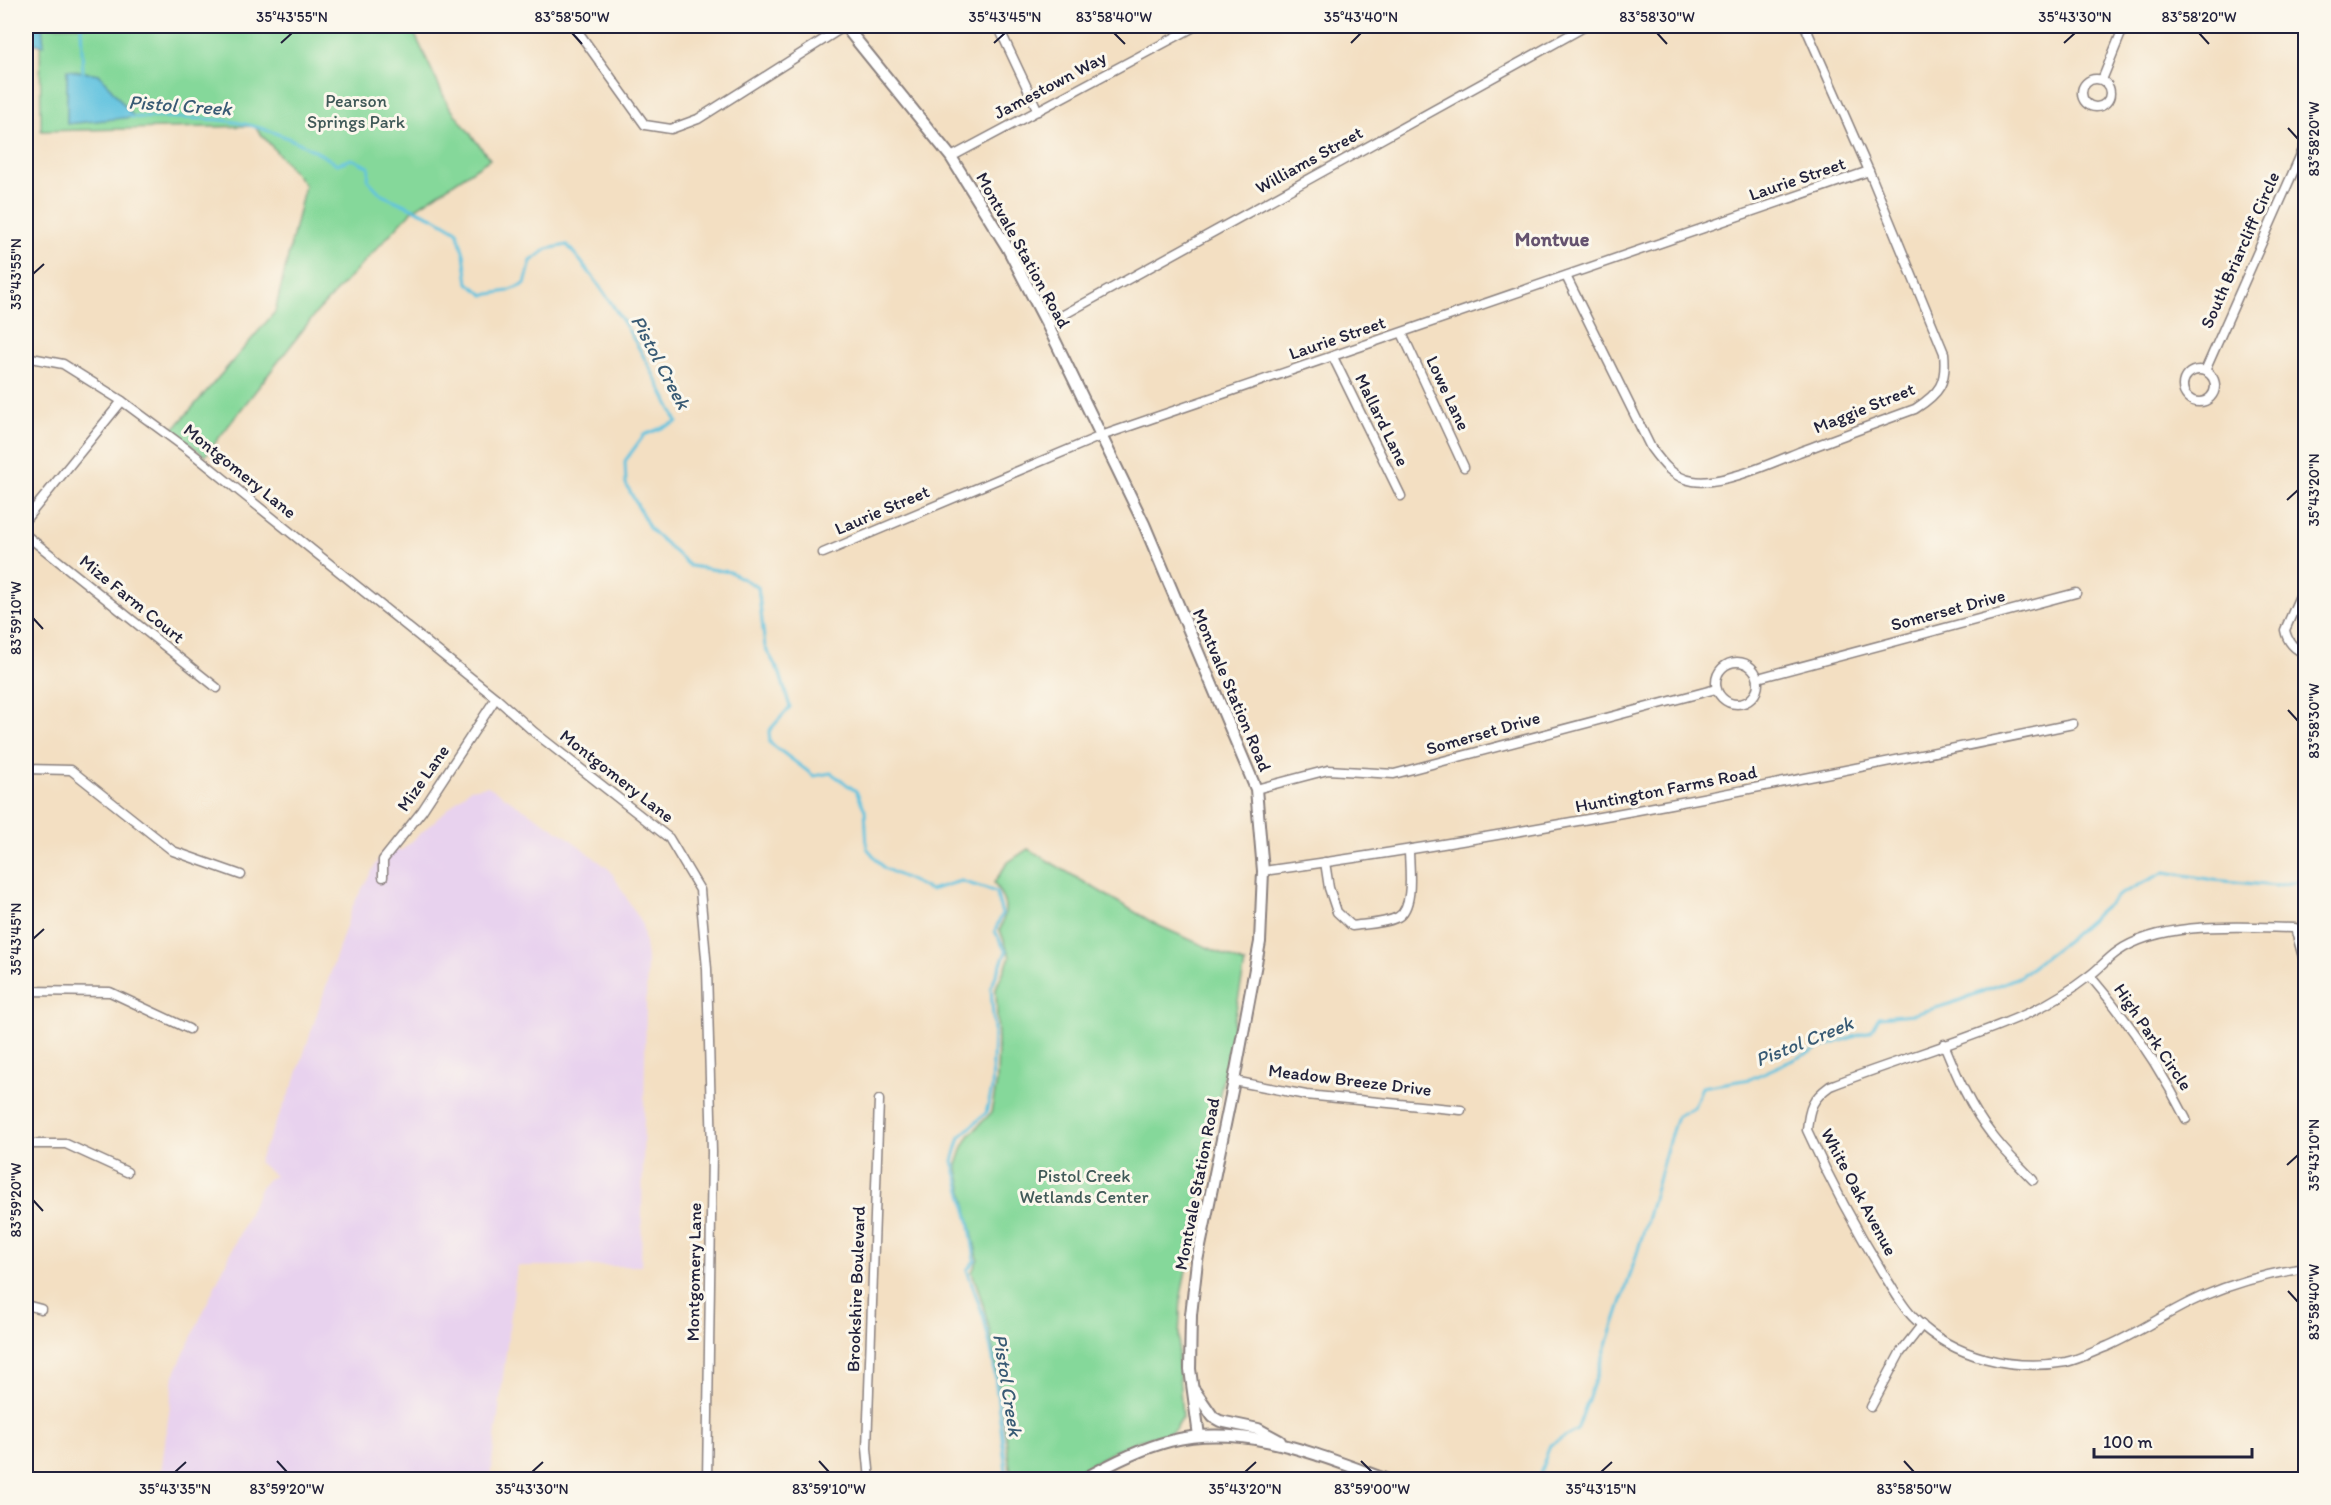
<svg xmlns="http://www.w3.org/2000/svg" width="2331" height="1505" font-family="Itim,sans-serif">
<rect width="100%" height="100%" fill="#fbf7ec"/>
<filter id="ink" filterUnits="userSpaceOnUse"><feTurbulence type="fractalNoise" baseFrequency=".0167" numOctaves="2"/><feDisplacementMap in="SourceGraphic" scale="12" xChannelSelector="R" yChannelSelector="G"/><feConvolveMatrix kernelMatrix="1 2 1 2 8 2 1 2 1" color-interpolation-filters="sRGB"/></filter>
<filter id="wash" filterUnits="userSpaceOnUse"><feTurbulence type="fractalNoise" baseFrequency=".008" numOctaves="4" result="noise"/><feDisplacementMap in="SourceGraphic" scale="24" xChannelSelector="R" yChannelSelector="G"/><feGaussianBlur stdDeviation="1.35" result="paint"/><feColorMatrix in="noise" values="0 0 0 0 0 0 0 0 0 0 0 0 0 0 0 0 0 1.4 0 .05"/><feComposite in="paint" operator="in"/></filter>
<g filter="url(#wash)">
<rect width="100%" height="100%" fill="#f3dfc2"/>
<polygon fill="#e8d2ee" points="488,786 566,836 610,870 642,924 647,957 641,1266 517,1266 490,1479 160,1480 174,1375 261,1187 268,1179 275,1176 258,1162 294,1083 353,905 383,851 402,850 470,789"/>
<g fill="#85d89a" stroke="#547d6a" stroke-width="1.5">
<polygon points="40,26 411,26 448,105 490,159 413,210 316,313 205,456 173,430 275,312 305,185 254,126 41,131"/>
<path d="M1028,849L1157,925L1245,964L1181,1296L1178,1359L1182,1418L1176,1428L1171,1432L1137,1441L1118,1449L1069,1476L1062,1472L1050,1479H1015L1011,1474C1000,1404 998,1339 972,1272L978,1259L957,1165L963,1147L969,1136L991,1113L997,1082L998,1041L996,988L1010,957L1000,930C1008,908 1007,903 994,883L1007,863Z"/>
</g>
<g fill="#61c2df" stroke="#42728d" stroke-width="1.5">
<polygon points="26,26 42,26 44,45 26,43"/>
<polygon points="67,70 99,74 134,117 67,124"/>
</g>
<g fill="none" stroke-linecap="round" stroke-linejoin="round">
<g stroke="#61c2df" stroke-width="3">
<polyline points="81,26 83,74"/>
<path d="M131,117C163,118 198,117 229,121C268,127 304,143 337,164L352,159L369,167L368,180L382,195L435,218L457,231L464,254L468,283L484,295L508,291L525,284L531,261L547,249L567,245C613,297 648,360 677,422L644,435L625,461L626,484L650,529L690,566L730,572L758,587L765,647L780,674L790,707L769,731L770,743L814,776L831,773L856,791L865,810L867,848L884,868L930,890L961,881L996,892L1002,914L995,931L1006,952L991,987L994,1031L992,1089L986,1113L960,1137L953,1161L969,1221L975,1260L967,1270L983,1315L993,1358L1007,1480"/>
<path d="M1538,1480L1550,1445L1577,1430C1601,1364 1624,1297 1644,1230C1656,1192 1664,1153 1677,1116L1694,1107L1702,1087L1750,1079L1820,1048L1871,1031L1879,1017L1914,1014L1950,1004L2019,977L2066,941L2119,895L2165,872L2214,880L2276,886L2306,879"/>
</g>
</g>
</g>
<g filter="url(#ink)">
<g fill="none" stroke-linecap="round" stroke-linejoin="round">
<defs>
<g id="minor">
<polyline points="574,26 645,125 671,129 698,119 845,26"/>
<polyline points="998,26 1038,111"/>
<circle cx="2096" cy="93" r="14"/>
<polyline points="2102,80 2124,26"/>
<polyline points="951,157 1196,26"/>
<path d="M1566,276L1651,448C1662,463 1673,478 1693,481C1721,486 1772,463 1799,452C1837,438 1876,423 1915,409C1940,393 1947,383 1944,353L1869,171L1805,26"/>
<polyline points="1047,324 1586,26"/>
<polyline points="1402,333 1464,467"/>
<polyline points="26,357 63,364 122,401 187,449 496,698 534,732 669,838 700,890 707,969 712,1152 707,1480"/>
<polyline points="1333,357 1401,496"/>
<circle cx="2199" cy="386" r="16"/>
<polyline points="2205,371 2306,143"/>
<polyline points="26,519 122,401"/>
<polyline points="26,535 217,688"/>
<polyline points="823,553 1101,436 1869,171"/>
<path d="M2306,582L2285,630C2287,641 2295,651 2306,653"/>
<circle cx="1737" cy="683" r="21"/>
<polyline points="1758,678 2076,593"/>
<polyline points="26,769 71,770 173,851 241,875"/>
<polyline points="1256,789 1328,770 1394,774 1716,689"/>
<path d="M1325,862L1329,888L1337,912L1352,926C1366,924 1384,924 1398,917C1415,907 1409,867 1409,850"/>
<path d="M1263,871C1535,834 1804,779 2073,724"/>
<polyline points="383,877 383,860 422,811 496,698"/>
<path d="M2306,968L2295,928C2241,927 2163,920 2117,952C2107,959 2099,969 2089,976C2071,990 2052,1002 2031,1012C1966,1041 1897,1060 1830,1086C1812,1099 1809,1108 1807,1130C1830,1181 1857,1231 1886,1278C1895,1292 1903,1308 1915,1319C1954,1358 2013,1371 2066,1362C2080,1359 2095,1351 2108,1346C2140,1332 2169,1311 2201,1297C2234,1283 2270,1273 2306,1268"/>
<path d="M2090,976C2128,1020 2160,1067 2186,1119"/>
<polyline points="26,991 110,992 189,1029"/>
<path d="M1944,1044C1957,1076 1970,1107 1992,1135C2004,1151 2019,1165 2033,1180"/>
<polyline points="1234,1081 1306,1095 1461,1110"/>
<polyline points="26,1144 66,1144 127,1172"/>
<polyline points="26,1305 41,1309"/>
<polyline points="1871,1407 1900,1353 1922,1325"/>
<polyline points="870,1480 867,1448 879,1100"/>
</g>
<g id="tertiary">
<polyline points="845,26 951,157 1007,247 1047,324 1144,524 1256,789 1263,871 1260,942 1234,1081 1197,1261 1191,1315 1190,1369 1199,1436"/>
<polyline points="1195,1391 1213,1417 1220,1421 1258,1429 1280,1441"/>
<path d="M1082,1480C1110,1464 1139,1449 1170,1441C1244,1422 1320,1456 1388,1480"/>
</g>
</defs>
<use href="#minor" stroke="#8a807e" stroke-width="11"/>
<use href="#tertiary" stroke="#8a807e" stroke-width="14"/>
<use href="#minor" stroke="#fff" stroke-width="8"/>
<use href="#tertiary" stroke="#fff" stroke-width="10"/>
</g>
</g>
<path fill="none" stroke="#22223b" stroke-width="2" d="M572,33L582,44M1114,33L1125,44M1657,33L1667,44M2199,33L2209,44M281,43L292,33M994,43L1005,33M1351,43L1361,33M2064,43L2075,33M2288,128L2298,139M33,274L44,264M2287,500L2298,490M33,618L43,629M2288,710L2298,721M33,939L44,929M2287,1165L2298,1155M33,1200L43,1211M2288,1291L2298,1302M277,1461L287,1472M819,1461L829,1472M1361,1461L1372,1472M1904,1461L1914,1472M175,1472L186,1462M532,1472L543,1462M1245,1472L1256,1462M1601,1472L1612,1462"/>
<g text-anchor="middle" stroke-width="6" stroke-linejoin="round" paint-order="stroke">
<g font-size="18" fill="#22223b" stroke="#fbf7ec">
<text transform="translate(1050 85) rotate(-28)" y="6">Jamestown Way</text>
<text transform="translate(1309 160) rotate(-29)" y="6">Williams Street</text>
<text transform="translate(1797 179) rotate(-19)" y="6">Laurie Street</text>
<text transform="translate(1023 250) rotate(61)" y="6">Montvale Station Road</text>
<text transform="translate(2240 250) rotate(-66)" y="6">South Briarcliff Circle</text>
<text transform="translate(1337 338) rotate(-19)" y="6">Laurie Street</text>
<text transform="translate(1448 393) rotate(65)" y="6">Lowe Lane</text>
<text transform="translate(1864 408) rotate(-22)" y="6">Maggie Street</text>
<text transform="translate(1382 420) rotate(64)" y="6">Mallard Lane</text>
<text transform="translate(240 471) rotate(39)" y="6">Montgomery Lane</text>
<text transform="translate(882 510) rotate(-23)" y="6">Laurie Street</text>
<text transform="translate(132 599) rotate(39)" y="6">Mize Farm Court</text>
<text transform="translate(1948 610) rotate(-15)" y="6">Somerset Drive</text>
<text transform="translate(1232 690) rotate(67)" y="6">Montvale Station Road</text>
<text transform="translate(1483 733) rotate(-16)" y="6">Somerset Drive</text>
<text transform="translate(617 776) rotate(38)" y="6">Montgomery Lane</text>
<text transform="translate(423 778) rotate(-55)" y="6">Mize Lane</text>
<text transform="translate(1666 789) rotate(-11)" y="6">Huntington Farms Road</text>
<text transform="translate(2153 1037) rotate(56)" y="6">High Park Circle</text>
<text transform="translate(1350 1080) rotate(7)" y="6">Meadow Breeze Drive</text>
<text transform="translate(1197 1184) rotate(-79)" y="6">Montvale Station Road</text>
<text transform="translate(1859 1192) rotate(62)" y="6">White Oak Avenue</text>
<text transform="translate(694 1272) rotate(-89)" y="6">Montgomery Lane</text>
<text transform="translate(856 1289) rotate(-88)" y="6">Brookshire Boulevard</text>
</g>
<g font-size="18" fill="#405958" stroke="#fbf7ec">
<text x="356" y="107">Pearson<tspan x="356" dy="21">Springs Park</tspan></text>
<text x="1084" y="1182">Pistol Creek<tspan x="1084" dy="21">Wetlands Center</tspan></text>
</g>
<g font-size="20" font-style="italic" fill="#385a74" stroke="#fbf7ec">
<text transform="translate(180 105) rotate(4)" y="7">Pistol Creek</text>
<text transform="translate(661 362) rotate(62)" y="7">Pistol Creek</text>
<text transform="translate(1804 1041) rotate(-22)" y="7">Pistol Creek</text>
<text transform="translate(1008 1385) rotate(81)" y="7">Pistol Creek</text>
</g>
<g font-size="20" font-weight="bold" fill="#65536f" stroke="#fbf7ec">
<text x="1552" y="246">Montvue</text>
</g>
</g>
<rect width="2331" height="1505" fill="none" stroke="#fbf7ec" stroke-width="66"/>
<path d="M2094 1448v9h158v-9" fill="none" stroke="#22223b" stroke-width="3"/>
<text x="2103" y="1448" font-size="18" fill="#22223b" stroke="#fbf7ec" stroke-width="4.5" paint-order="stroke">100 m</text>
<rect x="33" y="33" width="2265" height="1439" fill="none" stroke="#22223b" stroke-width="2"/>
<g font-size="15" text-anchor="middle" fill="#22223b">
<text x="292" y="22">35°43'55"N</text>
<text x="572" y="22">83°58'50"W</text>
<text x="1005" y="22">35°43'45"N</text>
<text x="1114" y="22">83°58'40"W</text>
<text x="1361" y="22">35°43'40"N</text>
<text x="1657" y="22">83°58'30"W</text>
<text x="2075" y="22">35°43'30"N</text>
<text x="2199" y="22">83°58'20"W</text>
<text transform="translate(2314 139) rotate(-90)" y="5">83°58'20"W</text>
<text transform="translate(16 274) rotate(-90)" y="5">35°43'55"N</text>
<text transform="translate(2314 490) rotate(-90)" y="5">35°43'20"N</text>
<text transform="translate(16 618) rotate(-90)" y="5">83°59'10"W</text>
<text transform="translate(2314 721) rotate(-90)" y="5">83°58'30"W</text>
<text transform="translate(16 939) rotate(-90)" y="5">35°43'45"N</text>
<text transform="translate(2314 1155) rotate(-90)" y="5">35°43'10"N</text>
<text transform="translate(16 1200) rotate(-90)" y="5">83°59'20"W</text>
<text transform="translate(2314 1302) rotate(-90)" y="5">83°58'40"W</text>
<text x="175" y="1494">35°43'35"N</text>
<text x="287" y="1494">83°59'20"W</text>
<text x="532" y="1494">35°43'30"N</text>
<text x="829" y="1494">83°59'10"W</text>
<text x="1245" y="1494">35°43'20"N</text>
<text x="1372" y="1494">83°59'00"W</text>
<text x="1601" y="1494">35°43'15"N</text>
<text x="1914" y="1494">83°58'50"W</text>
</g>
</svg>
